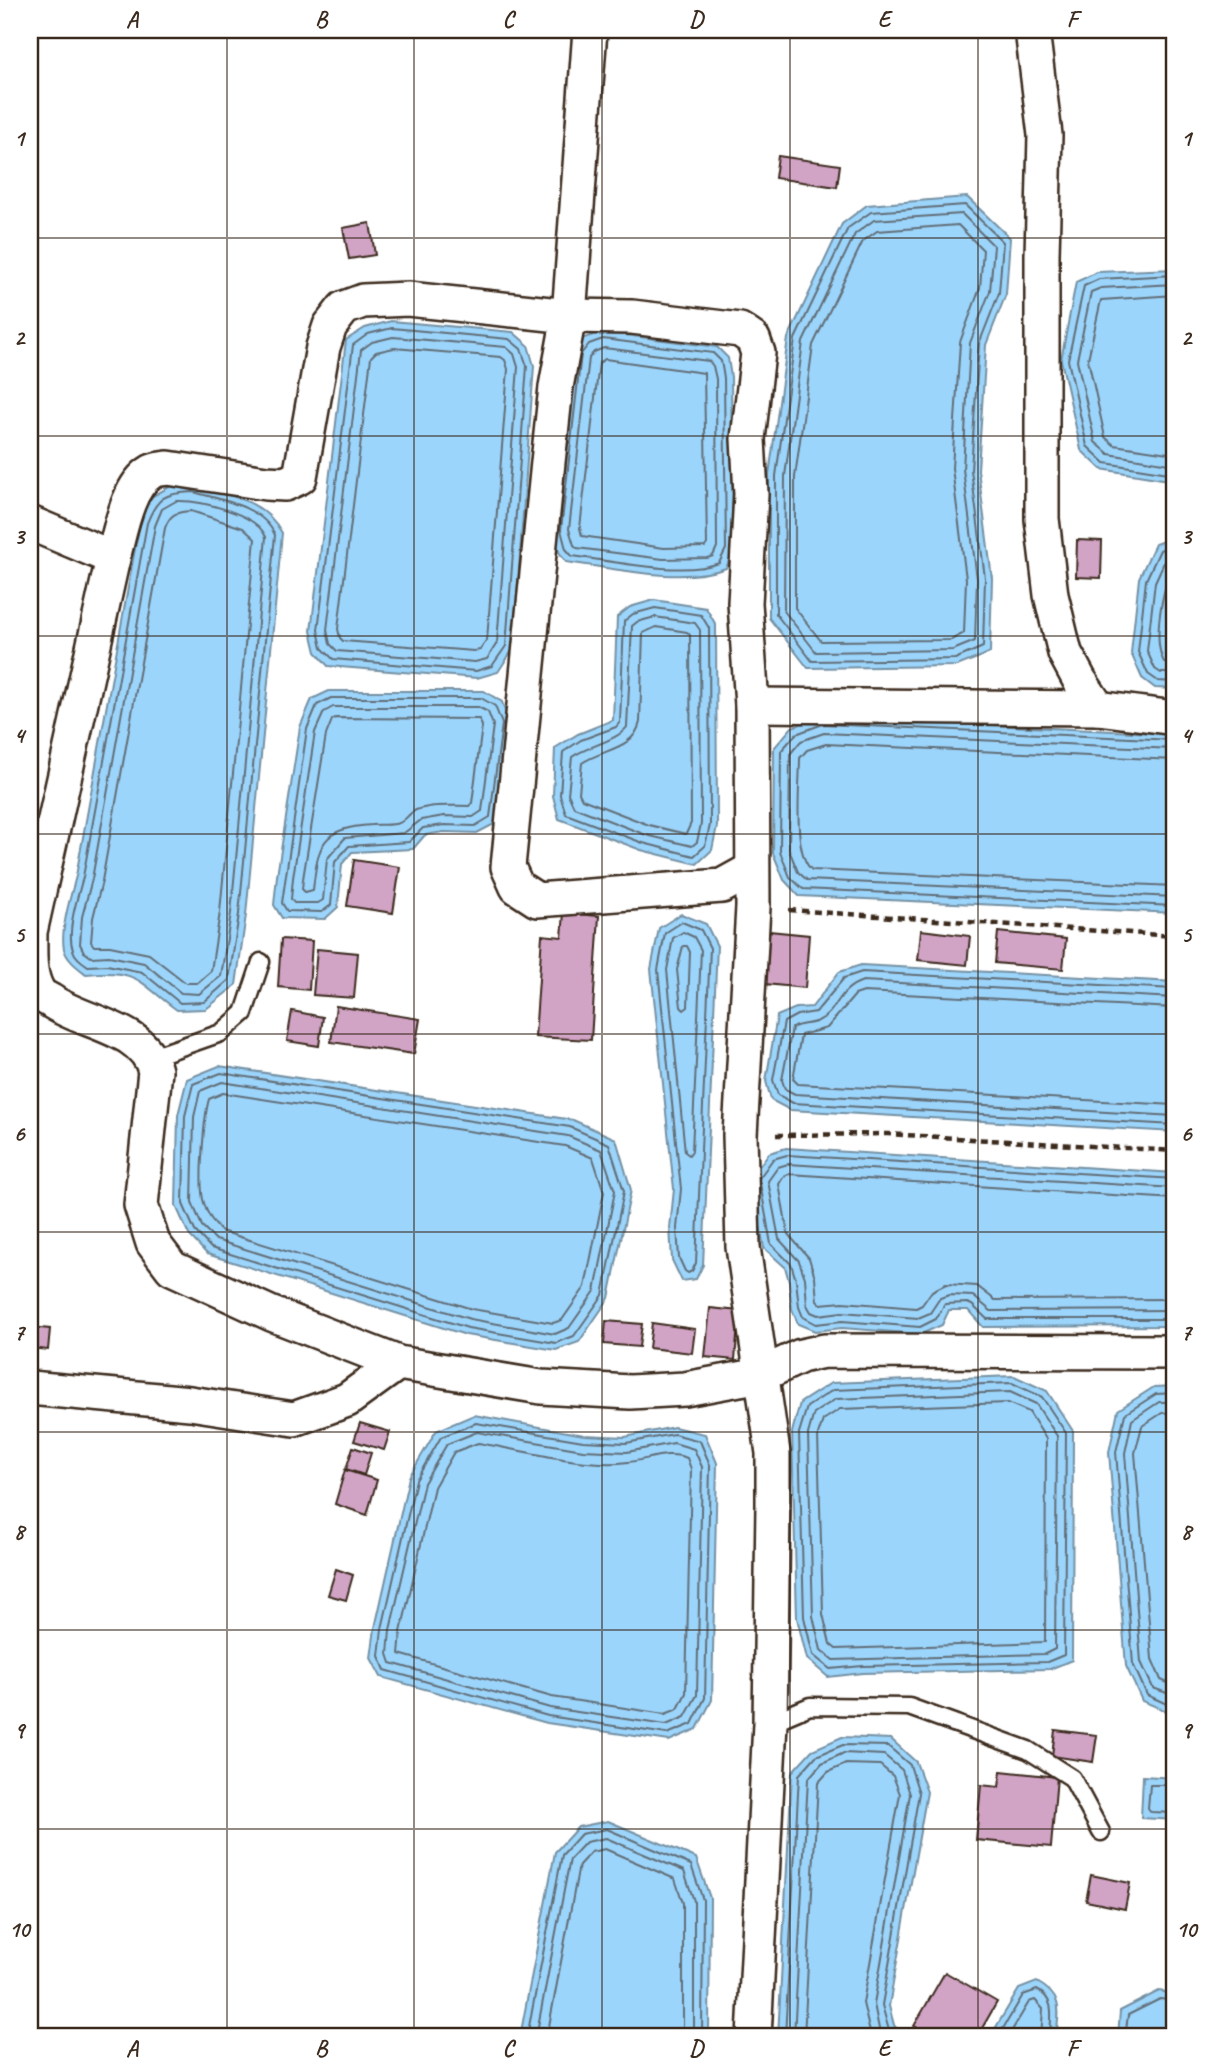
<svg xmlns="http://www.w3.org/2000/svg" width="1205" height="2067" font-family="Caveat,sans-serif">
<rect width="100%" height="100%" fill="#fff"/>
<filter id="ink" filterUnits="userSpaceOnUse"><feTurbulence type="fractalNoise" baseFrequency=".0143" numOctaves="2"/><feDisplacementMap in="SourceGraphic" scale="14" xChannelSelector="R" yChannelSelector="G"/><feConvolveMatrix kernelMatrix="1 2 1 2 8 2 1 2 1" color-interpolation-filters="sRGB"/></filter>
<g filter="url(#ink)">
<g fill="#9cd5fc" stroke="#7591a3" stroke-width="2">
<polygon points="967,197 1010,238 1006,294 986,345 978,470 992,578 990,653 957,666 808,668 769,618 769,475 788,338 842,224 867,205"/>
<polygon points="1175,269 1175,481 1101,469 1081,450 1061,360 1076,282 1097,272"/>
<polygon points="391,321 513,332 528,345 534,366 513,649 498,672 477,678 328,666 316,652 311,631 346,340 365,328"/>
<path d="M602,332L717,347L728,358L731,377L733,551L726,568C682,585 613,568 566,562L559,552L553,531L574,350L584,338Z"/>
<path d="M195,485C229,496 264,499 282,533L246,915L236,985L206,1009L177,1010C138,982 140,969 86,974C77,967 67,960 64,949C60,930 71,895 76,876L140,521L149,498L171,486Z"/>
<polygon points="1175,537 1175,689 1155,688 1142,678 1131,653 1139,578 1155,544"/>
<polygon points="654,600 706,608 716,625 717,826 712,850 697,864 641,850 559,819 553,796 555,748 578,734 613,720 617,617 630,607"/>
<polygon points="329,691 484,691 502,702 509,723 496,823 477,833 444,832 425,835 413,849 352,852 342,864 338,907 325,919 282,918 274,905 277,876 300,727 312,699"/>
<polygon points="822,717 1175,734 1175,913 799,896 784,880 773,853 774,748 792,727"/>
<polygon points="681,914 706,924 717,946 703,1265 696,1279 682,1281 672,1260 670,1228 674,1189 651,969 659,928"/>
<polygon points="861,965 1175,982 1175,1132 790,1110 771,1100 766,1081 777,1016 796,1008 812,1007 839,972"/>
<polygon points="219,1066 573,1120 616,1139 631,1190 609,1298 579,1342 556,1350 466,1335 207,1254 189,1235 176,1206 178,1115 187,1079"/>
<polygon points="786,1148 1175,1173 1175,1326 983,1327 968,1310 949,1310 942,1325 921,1334 842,1328 815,1331 798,1324 792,1309 789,1281 785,1267 764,1248 751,1177 769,1153"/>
<polygon points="1014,1376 1047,1391 1073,1431 1072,1660 1050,1669 863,1673 828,1677 807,1659 797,1618 792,1432 800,1403 831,1383"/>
<polygon points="1175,1386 1175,1712 1169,1712 1142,1701 1126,1666 1109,1452 1118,1410 1154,1387"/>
<polygon points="474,1415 584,1435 625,1437 674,1427 705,1434 717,1463 712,1700 697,1729 669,1741 547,1723 381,1677 371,1658 375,1628 409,1477 436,1431"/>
<polygon points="842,1737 891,1739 916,1762 927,1792 889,2006 894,2025 903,2037 778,2037 792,1772 812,1750"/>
<polygon points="1143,1776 1175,1778 1175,1820 1141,1818"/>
<polygon points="608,1821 696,1858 710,1898 709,2037 520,2037 555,1852 578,1827"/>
<path d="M1037,1982C1064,1997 1059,2011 1056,2037H990L1019,1989Z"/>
<polygon points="1159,1991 1175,1994 1175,2037 1118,2037 1120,2011"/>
</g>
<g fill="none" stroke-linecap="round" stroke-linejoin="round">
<g stroke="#626e77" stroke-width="2">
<polygon points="965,205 1003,242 999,293 979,344 971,470 985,578 983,647 955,659 812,661 776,614 776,476 795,339 848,228 871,212"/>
<polygon points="962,214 994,246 990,291 970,343 963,469 977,579 975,641 953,650 816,652 784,611 785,476 803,342 855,234 874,220"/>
<polygon points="958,225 983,250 980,288 960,342 952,468 966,579 964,633 951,640 821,641 795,608 795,477 813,345 863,241 877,231"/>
<polyline points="1175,275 1099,279 1084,286 1068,360 1087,446 1105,463 1175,474"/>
<polyline points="1175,284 1101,288 1091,292 1077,360 1095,442 1109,454 1175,465"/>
<polyline points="1175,295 1101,300 1088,359 1105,437 1114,445 1175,454"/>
<polygon points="392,328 509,339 521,349 527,366 506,646 492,666 476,671 333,659 322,648 318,630 353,345 368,334"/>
<polygon points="393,337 506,347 514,354 518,367 497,643 487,659 475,662 337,651 330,644 327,630 361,350 372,342"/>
<path d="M603,339L713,353L721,361L724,378L726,549L719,563C684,577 610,561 572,556L566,549L561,530L581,354L589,344Z"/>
<polygon points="394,348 501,357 505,360 508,369 487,640 480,650 474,651 343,641 340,638 338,629 371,357 376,352"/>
<polygon points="604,348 709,361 713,366 716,379 717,547 713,556 707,558 663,559 577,548 574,545 569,529 589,358 594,352"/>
<polygon points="605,359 704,373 707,544 705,547 664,548 582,536 580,528 599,363"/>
<path d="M193,492C222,500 262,506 275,535L239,914L229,980L204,1002L180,1003L142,972L107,965L88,966C81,961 75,957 73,950C66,931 78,896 83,877L147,523C157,497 165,493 193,492Z"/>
<path d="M176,501C200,500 256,513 266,537L231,913L221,976L199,994L181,993L144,963L109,956L91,957L84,952L80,944L82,917L92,879L155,526L162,509Z"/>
<path d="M191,511L243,528L255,539L220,912L211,971L197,983H186L149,954L110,946H94L91,942L93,918L102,881L165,528C170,514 176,512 191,511Z"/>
<polyline points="1175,544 1160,550 1146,580 1138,652 1148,674 1158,681 1175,682"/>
<polyline points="1175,554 1166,558 1155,582 1147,651 1155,669 1161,673 1175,673"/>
<path d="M1175,565C1162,585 1152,641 1164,662L1175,663"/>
<polygon points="655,608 701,615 709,628 710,825 705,846 694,856 643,843 566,814 560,795 563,752 581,740 616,727 620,722 624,621 633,614"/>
<path d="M655,617L695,623L700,630L701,824L697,842L692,846L646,835L574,807L568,794L572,757C587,746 617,741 627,727L632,626L637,622Z"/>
<path d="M656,627L687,632L690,635L691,823L686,834L649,825L582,799L579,793L582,763C602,749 634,750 640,722L643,633Z"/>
<polygon points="331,698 481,698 495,706 502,724 490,817 475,826 444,825 423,828 409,842 349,846 335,862 331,905 322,912 287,911 282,903 307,729 317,705"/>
<polygon points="333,707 478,707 488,712 493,725 482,811 473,817 444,816 421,820 404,833 345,838 327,859 323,900 318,903 294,903 291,899 293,878 315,732 324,712"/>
<path d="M335,718L479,719L482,726L472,803L469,806C452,806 433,804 416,810C409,813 405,821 399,823C391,826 380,824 372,825C321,828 318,844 313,890L305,892L302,889L303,879L326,735L332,720Z"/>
<polyline points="1175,740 823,724 796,734 781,751 780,852 790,877 803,889 1175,906"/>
<polyline points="1175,749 824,733 801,741 790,754 789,850 798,872 807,880 1175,897"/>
<path d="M1175,760L826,744L807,750L800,758C800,784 792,854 812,870L1175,886"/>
<polygon points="682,922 701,930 710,948 696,1263 692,1271 688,1273 685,1271 679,1258 677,1228 681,1189 658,970 665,933"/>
<polygon points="683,932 694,937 701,950 692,1151 689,1155 685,1152 667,970 673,938"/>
<polygon points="683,946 687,946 690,952 688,1007 684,1010 681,1007 677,970"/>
<polyline points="1175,989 862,972 844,978 816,1012 797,1015 784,1022 773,1080 778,1095 793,1103 1175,1125"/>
<path d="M1175,998L863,981C837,989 838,1012 818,1021C810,1025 800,1023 792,1028L782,1080L785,1089L795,1094L1175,1116"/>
<polyline points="1175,1008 864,992 855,995 827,1028 801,1035 793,1079 798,1084 1175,1105"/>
<polygon points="221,1073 570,1127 609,1144 624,1191 603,1295 574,1336 556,1343 468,1328 211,1248 195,1231 183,1204 185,1116 193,1084"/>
<polygon points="222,1082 568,1136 601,1150 615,1191 595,1291 569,1328 555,1334 470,1319 216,1240 202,1226 192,1202 194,1117 200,1091"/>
<path d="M223,1093L565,1146L593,1158L604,1192L585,1287L562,1320L553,1323L472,1309L221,1231C213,1223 207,1214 204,1203C198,1187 204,1116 209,1099Z"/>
<polyline points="760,1177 773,1159 787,1155 1175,1179"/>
<polyline points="760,1183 771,1244 791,1264 796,1280 799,1307 803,1317 816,1324 842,1321 920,1327 936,1319 945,1304 967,1303 972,1305 987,1319 1175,1319"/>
<polyline points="1175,1188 788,1164 778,1167 768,1181 779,1239 799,1261 805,1278 807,1305 811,1312 818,1315 842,1312 918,1318 930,1313 940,1298 950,1295 973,1296 991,1311 1175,1310"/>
<polyline points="1175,1199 789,1174 784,1176 779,1184 788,1234 809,1258 815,1277 817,1301 820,1304 843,1302 916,1308 922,1305 932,1291 946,1284 977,1286 995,1300 1175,1299"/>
<polygon points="1012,1383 1042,1397 1066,1433 1064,1655 1047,1662 863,1666 830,1669 813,1655 804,1617 799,1433 807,1407 833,1390"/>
<polygon points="1010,1392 1036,1404 1057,1436 1055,1649 1045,1654 833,1660 821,1650 813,1616 808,1434 814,1413 836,1399"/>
<polyline points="1175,1393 1156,1394 1125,1414 1116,1452 1133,1664 1147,1695 1169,1705 1175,1705"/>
<polyline points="1175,1402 1159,1402 1132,1420 1125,1453 1141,1662 1153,1688 1175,1696"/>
<polygon points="1008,1403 1029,1412 1046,1439 1045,1642 836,1649 830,1644 823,1614 818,1435 823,1420 840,1409"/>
<polyline points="1175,1412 1162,1413 1142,1426 1135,1453 1152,1659 1161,1680 1175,1686"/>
<polygon points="476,1423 583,1441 626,1443 674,1434 700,1441 710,1465 705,1698 692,1724 667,1734 548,1716 385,1670 379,1656 382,1629 416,1480 441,1437"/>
<polygon points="477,1432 583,1450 627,1452 674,1443 694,1449 702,1467 697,1695 685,1717 666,1725 550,1708 391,1663 388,1654 390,1630 424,1483 447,1444"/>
<path d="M478,1443C523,1450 584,1468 628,1462C648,1460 668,1450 687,1458L691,1469L686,1693L678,1709L665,1714L552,1697L399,1654L401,1632L434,1487L454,1452Z"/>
<polyline points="1175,1785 1150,1785 1148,1808 1151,1812 1175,1813"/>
<polyline points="527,2037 562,1855 581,1834 607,1829 691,1865 703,1900 702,2037"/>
<polyline points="536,2037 570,1859 586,1842 606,1838 684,1871 694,1901 694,2037"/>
<polyline points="547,2037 579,1865 591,1852 605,1849 675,1879 683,1903 683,2037"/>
<polyline points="785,2037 799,1775 816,1756 843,1745 888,1746 910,1765 919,1793 882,2005 888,2027 895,2037"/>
<polyline points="794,2037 808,1779 822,1763 844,1753 884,1755 902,1770 910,1794 874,2004 879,2029 884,2037"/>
<polyline points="804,2037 818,1783 828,1772 846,1764 880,1765 893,1776 900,1794 863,2003 871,2037"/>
<path d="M998,2037L1023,1995L1037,1990C1057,2000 1050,2019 1050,2037"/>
<polyline points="1008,2037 1029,2002 1035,2000 1043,2009 1041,2037"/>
<polyline points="1125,2037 1128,2015 1160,1999 1175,2001"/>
</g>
</g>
<g fill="#d1a3c5" stroke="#3b2a1e" stroke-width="2">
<polygon points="778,156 840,165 837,187 775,178"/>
<polygon points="370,223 375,255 349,259 343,228"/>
<polygon points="1077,540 1102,541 1101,578 1076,577"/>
<polygon points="354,860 400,867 393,913 347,906"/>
<polygon points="564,913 599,916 591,1040 535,1037 542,935 562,937"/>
<polygon points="921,930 970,936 967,965 918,960"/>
<polygon points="769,931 809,935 805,988 765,984"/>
<polygon points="998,932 1066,939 1063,969 995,963"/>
<polygon points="281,939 312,941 309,990 278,987"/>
<polygon points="317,949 358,953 354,998 313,995"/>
<polygon points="336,1006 420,1019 414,1054 331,1042"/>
<polygon points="292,1011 323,1017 319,1046 287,1041"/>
<polygon points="710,1308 739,1311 735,1360 705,1357"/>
<polygon points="606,1321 642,1324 639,1347 604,1344"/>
<polygon points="652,1323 695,1329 692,1353 649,1348"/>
<polygon points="30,1327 50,1329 48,1350 30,1348"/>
<polygon points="360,1423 390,1432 384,1450 354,1441"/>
<polygon points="353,1447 371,1453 364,1475 346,1469"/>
<polygon points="345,1470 377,1480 367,1515 335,1504"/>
<polygon points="336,1569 353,1575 346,1600 328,1595"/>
<polygon points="1055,1730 1097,1735 1093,1762 1052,1756"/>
<polygon points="1001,1771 1057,1777 1051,1847 976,1840 981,1785 999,1787"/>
<polygon points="1091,1875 1130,1883 1125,1909 1086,1901"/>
<polygon points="945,1972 997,2002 977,2037 934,2037 914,2026"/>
</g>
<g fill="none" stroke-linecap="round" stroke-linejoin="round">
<defs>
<g id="lane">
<polyline points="152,1057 221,1033 244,1013 261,962"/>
<polyline points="770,1723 810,1706 909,1707 1028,1750 1072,1778 1101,1832"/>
</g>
<g id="street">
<polyline points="590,30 569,316 556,387 548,462 508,867 517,887 537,900 722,886 751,870"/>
<polyline points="1032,30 1045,135 1042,255 1042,519 1051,595 1065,653 1080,681 1098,708"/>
<polyline points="30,523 113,558"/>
<polyline points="752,705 1098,708 1175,718"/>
<polyline points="30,1388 190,1403 294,1419 347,1400 398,1363"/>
<path d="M754,2037L770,1723L773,1505V1453L743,1247L740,1135L753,907L752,705L745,603L751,494L748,439L758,353L753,339L740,330L632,317L569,316L408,299L363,301L344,308L330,326L323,347L300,477L285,484L266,483L168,468C163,469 155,469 151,472C127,486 120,533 113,558L30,932C30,952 28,974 38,991C41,996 46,998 51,1001C83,1024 145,1027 155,1071L141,1205L153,1243L172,1268L272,1314L398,1363L541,1387L630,1392L685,1389L761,1375L801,1356L824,1351L1175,1352"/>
</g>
</defs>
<use href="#lane" stroke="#3b2a1e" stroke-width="21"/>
<use href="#street" stroke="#3b2a1e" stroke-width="38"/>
<g stroke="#3b2a1e" stroke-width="4.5" stroke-dasharray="7 5" stroke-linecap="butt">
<polyline points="789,910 1175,936"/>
<polyline points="776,1135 888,1134 1175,1151"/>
</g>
<use href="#lane" stroke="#fff" stroke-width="16"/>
<use href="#street" stroke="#fff" stroke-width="33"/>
</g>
</g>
<path fill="none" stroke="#3b2a1e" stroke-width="2" stroke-opacity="0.55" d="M227,30V2037M414,30V2037M602,30V2037M790,30V2037M978,30V2037M30,238H1175M30,436H1175M30,636H1175M30,834H1175M30,1034H1175M30,1232H1175M30,1432H1175M30,1630H1175M30,1829H1175"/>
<rect width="1205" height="2067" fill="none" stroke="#fff" stroke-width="77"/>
<rect x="38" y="38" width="1128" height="1990" fill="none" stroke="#3b2a1e" stroke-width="2.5"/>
<g font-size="23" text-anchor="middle" font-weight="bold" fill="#3b2a1e">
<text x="132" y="27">A</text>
<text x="321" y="27">B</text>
<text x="508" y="27">C</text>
<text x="696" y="27">D</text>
<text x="884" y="27">E</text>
<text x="1072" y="27">F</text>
<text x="19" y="146">1</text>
<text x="1186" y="146">1</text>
<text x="19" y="345">2</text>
<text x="1186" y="345">2</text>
<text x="19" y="544">3</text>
<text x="1186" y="544">3</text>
<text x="19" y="743">4</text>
<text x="1186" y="743">4</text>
<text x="19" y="942">5</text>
<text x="1186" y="942">5</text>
<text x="19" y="1141">6</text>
<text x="1186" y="1141">6</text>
<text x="19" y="1340">7</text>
<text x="1186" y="1340">7</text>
<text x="19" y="1539">8</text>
<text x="1186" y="1539">8</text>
<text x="19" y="1738">9</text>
<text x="1186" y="1738">9</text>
<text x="19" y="1937">10</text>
<text x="1186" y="1937">10</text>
<text x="132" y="2056">A</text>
<text x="321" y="2056">B</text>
<text x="508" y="2056">C</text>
<text x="696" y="2056">D</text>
<text x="884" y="2056">E</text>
<text x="1072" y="2056">F</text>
</g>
</svg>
